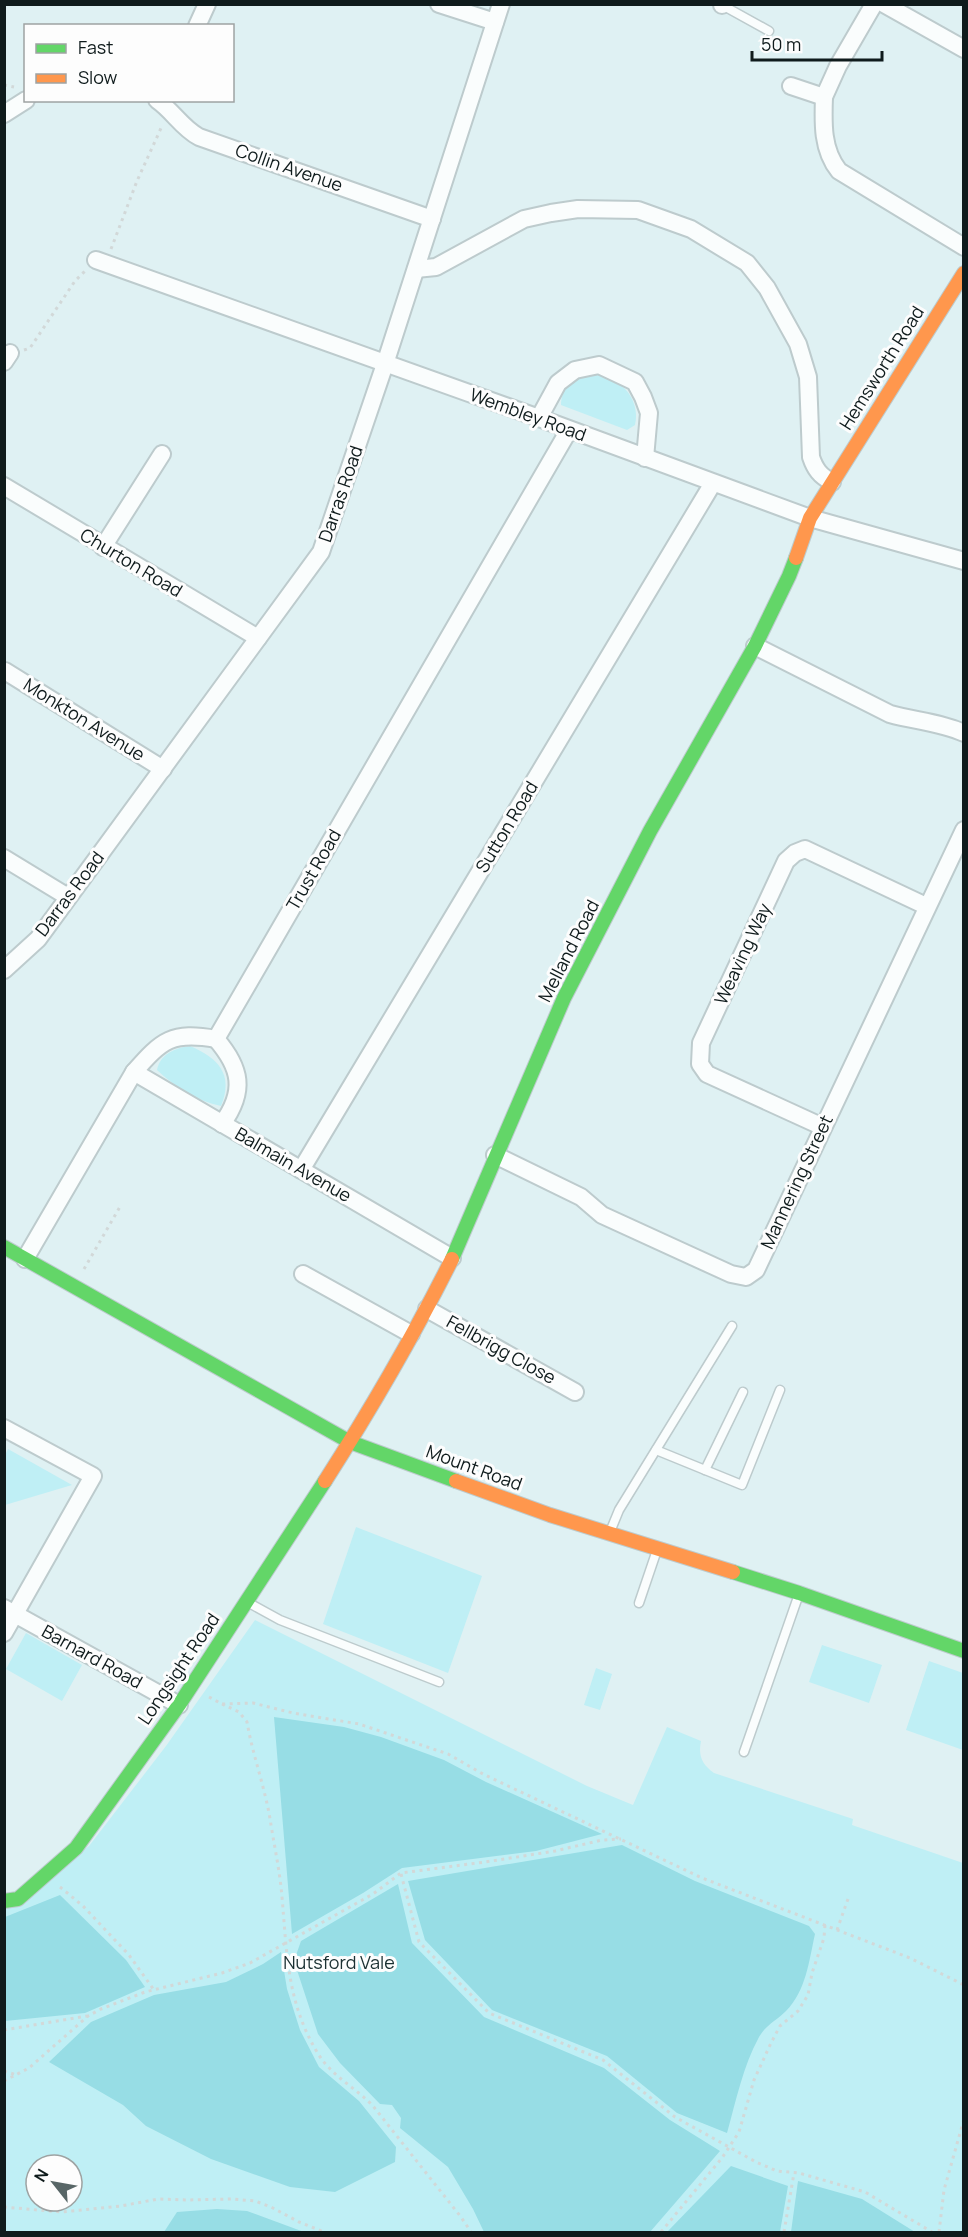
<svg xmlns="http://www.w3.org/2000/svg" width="968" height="2237" font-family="Manrope,sans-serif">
<rect width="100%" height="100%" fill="#dff1f3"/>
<g fill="#bfeff5" fill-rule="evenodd">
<path d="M593,373C619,376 641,398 635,425L627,430L561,405C561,385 576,378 593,373Z"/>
<path d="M190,1046C218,1058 234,1074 221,1106C197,1101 175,1087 157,1070C160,1054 175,1048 190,1046Z"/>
<polygon points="8,1449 72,1485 5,1505 5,1455"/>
<polygon points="356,1527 482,1576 448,1673 323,1624"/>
<path d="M255,1620L587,1786L633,1805L667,1727L701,1741C698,1756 702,1764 714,1773L853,1819L852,1825L963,1863V2232H5V1906L89,1846L166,1746ZM36,2165H72V2201H36Z"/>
<polygon points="26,1633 82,1665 62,1701 6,1669"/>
<polygon points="822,1645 882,1665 869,1703 809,1682"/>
<polygon points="929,1661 963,1673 963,1750 906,1730"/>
<polygon points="596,1668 612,1674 600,1710 584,1705"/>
</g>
<g fill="#97dde5">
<polygon points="274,1717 344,1727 381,1737 444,1760 486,1782 602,1834 536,1851 402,1868 363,1893 292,1934"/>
<path d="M622,1845L695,1881L809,1926L815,1934C809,1961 806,1991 786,2011C777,2020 766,2025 759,2037C743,2066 736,2101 727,2133L677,2113L607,2056L492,2010L425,1940L408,1881Z"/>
<polygon points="398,1884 412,1943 484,2017 604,2068 670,2120 720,2151 650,2232 484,2232 473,2209 448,2167 400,2128 401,2118 392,2105 380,2104 340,2063 318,2034 294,1961 301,1941"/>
<polygon points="60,1895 126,1960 145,1987 85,2013 5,2021 5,1917"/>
<polygon points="281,1952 287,1989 300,2030 319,2067 359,2101 396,2147 395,2162 335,2192 290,2187 211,2159 146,2126 123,2105 49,2062 91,2022 154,1995 226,1982 263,1964"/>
<polygon points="731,2166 788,2186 780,2232 667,2232"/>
<polygon points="798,2181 862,2199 915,2232 791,2232"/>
<polygon points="217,2209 247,2211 304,2232 164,2232 177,2212"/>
</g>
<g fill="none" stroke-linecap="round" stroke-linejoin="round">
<defs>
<g id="lane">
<polyline points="722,5 769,31"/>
<polyline points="656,1450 742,1485 780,1390"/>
<polyline points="705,1470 743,1392"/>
<polyline points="610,1532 619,1510 732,1326"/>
<polyline points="249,1603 280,1620 439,1682"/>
<polyline points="639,1603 657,1550"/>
<polyline points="744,1752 799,1594"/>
</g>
<g id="street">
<polyline points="439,4 495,22"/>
<polyline points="884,4 964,49"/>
<polyline points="722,5 722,4"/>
<polyline points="197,26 207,4"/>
<polyline points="791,86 824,97 838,66 874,4"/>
<path d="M824,97C823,123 822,150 839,171L964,247"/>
<path d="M157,100C173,111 182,128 199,137L432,219"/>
<polyline points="4,114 26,100"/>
<polyline points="96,260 539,418 810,518 964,561"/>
<path d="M416,269L436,267L524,219L551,213L578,209L638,210L691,229L747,263L767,288L798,344L808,377L811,457C815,469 820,476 832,482"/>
<polyline points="4,362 10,353"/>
<polyline points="539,418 558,383 575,370 599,365 635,382 643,397 649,413 645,458"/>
<polyline points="4,486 258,638"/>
<polyline points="103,547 162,454"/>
<path d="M755,646L890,714C915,721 940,722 964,733"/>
<polyline points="5,671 163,769"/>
<polyline points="4,858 68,897"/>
<polyline points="4,970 38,939 321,552 385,364 501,4"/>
<path d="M216,1039C241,1068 246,1091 222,1124"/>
<polyline points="134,1072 452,1258"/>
<polyline points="823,1127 707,1074 700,1064 701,1043 786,861 795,853 805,849 926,906"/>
<polyline points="495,1155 581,1197 602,1215 731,1274 746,1277 756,1270 964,830"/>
<polyline points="301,1170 713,483"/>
<path d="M25,1259L134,1072C162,1040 172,1031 216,1039L569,430"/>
<polyline points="303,1274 411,1334"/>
<polyline points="427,1309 575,1392"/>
<polyline points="4,1428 93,1476 4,1633"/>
<polyline points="4,1608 179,1705"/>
</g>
<g id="fast">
<polyline points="4,1247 350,1442 456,1481"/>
<polyline points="452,1259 564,998 650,831 755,646 789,576 796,558"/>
<polyline points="733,1572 799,1593 964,1651"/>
<polyline points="4,1901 18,1899 76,1848 179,1705 325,1481"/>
</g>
<g id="slow">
<polyline points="796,558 810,518 964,273"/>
<path d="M325,1481C371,1409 414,1335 452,1259"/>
<polyline points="456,1481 550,1515 733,1572"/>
</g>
</defs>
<use href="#lane" stroke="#bdcbcd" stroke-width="11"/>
<use href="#street" stroke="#bdcbcd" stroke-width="20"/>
<use href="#fast" stroke="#bdcbcd" stroke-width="16"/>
<use href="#slow" stroke="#bdcbcd" stroke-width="16"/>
<g stroke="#d2d8d8" stroke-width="3" stroke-dasharray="3 4.5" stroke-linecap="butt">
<polyline points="4,85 14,87"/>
<polyline points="111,249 137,181 162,126"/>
<polyline points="24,350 30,348 75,281 85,271"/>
<polyline points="84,1269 121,1205"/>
<polyline points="209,1697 222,1704 253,1703 293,1713 359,1724 448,1754 483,1774 702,1878 910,1958 964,1985"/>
<path d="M222,1704L239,1712L247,1722C253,1757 266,1790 271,1825C275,1849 280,1873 282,1897C287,1954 287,2002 317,2052C331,2076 355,2087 373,2106L461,2217L471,2232"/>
<polyline points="401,1874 419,1942 489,2013 603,2060 675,2117 756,2162 777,2171 799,2173 865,2192 932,2232"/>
<polyline points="60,1887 83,1906 129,1955 154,1990"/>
<polyline points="837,1930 849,1896"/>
<polyline points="4,2030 87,2016"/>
<polyline points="4,2071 17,2075"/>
<polyline points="4,2081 29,2068 88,2016 101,2009 145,1992 222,1973 250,1963 373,1894 401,1873 485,1862 555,1851 602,1840 621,1839"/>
<polyline points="4,2207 61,2212 121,2206 158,2199 187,2200 231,2199 255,2201 271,2207 299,2222 324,2232"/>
<polyline points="661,2232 722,2158 739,2132 754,2080 771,2043 780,2026 798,2011 808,1995 812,1973 824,1938 825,1925"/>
<polyline points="784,2232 794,2173"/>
<polyline points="939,2232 944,2190 964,2119"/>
</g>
<use href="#lane" stroke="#fafdfd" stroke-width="8"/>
<use href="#street" stroke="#fafdfd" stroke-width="16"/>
<use href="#fast" stroke="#63d668" stroke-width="14"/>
<use href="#slow" stroke="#ff974d" stroke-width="14"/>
</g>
<g text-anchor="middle" stroke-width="6" stroke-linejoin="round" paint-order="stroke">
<g font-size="18" fill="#0f1b1c" stroke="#fdfdfd">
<text transform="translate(289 168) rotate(19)" y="6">Collin Avenue</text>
<text transform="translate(882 368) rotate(-58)" y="6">Hemsworth Road</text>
<text transform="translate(528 415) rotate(20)" y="6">Wembley Road</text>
<text transform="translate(341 494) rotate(-71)" y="6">Darras Road</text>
<text transform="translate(131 563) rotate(31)" y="6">Churton Road</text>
<text transform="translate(84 720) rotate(32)" y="6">Monkton Avenue</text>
<text transform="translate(507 827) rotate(-59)" y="6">Sutton Road</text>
<text transform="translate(314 870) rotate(-60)" y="6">Trust Road</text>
<text transform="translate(70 894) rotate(-53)" y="6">Darras Road</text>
<text transform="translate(569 951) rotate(-63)" y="6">Melland Road</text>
<text transform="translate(743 954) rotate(-65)" y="6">Weaving Way</text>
<text transform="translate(293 1165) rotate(30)" y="6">Balmain Avenue</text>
<text transform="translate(797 1182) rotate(-65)" y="6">Mannering Street</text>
<text transform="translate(501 1350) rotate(29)" y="6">Fellbrigg Close</text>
<text transform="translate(474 1468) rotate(20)" y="6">Mount Road</text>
<text transform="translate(92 1657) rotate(29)" y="6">Barnard Road</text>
<text transform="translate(179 1669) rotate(-56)" y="6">Longsight Road</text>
</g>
<g font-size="18" fill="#1b3032" stroke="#fdfdfd">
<text x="339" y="1969">Nutsford Vale</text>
</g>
</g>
<rect width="968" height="2237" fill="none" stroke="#0f1b1c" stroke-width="12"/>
<rect x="24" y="24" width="210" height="78" fill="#fdfdfd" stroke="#9ea3a3" stroke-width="1.5"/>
<rect x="36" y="44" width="30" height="9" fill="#63d668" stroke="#9ea3a3" stroke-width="1.5"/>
<text x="78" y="54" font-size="18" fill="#0f1b1c">Fast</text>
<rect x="36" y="74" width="30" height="9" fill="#ff974d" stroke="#9ea3a3" stroke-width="1.5"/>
<text x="78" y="84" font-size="18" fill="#0f1b1c">Slow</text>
<g transform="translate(54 2183) rotate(301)"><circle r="28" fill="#fdfdfd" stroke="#9ea3a3" stroke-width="1.5"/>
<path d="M0-4.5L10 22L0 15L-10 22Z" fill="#586667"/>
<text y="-9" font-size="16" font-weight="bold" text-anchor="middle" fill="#0f1b1c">N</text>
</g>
<path d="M752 51v9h130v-9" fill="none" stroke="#0f1b1c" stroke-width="3"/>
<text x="761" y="51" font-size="18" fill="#0f1b1c" stroke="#fdfdfd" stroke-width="4.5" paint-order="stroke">50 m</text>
</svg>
